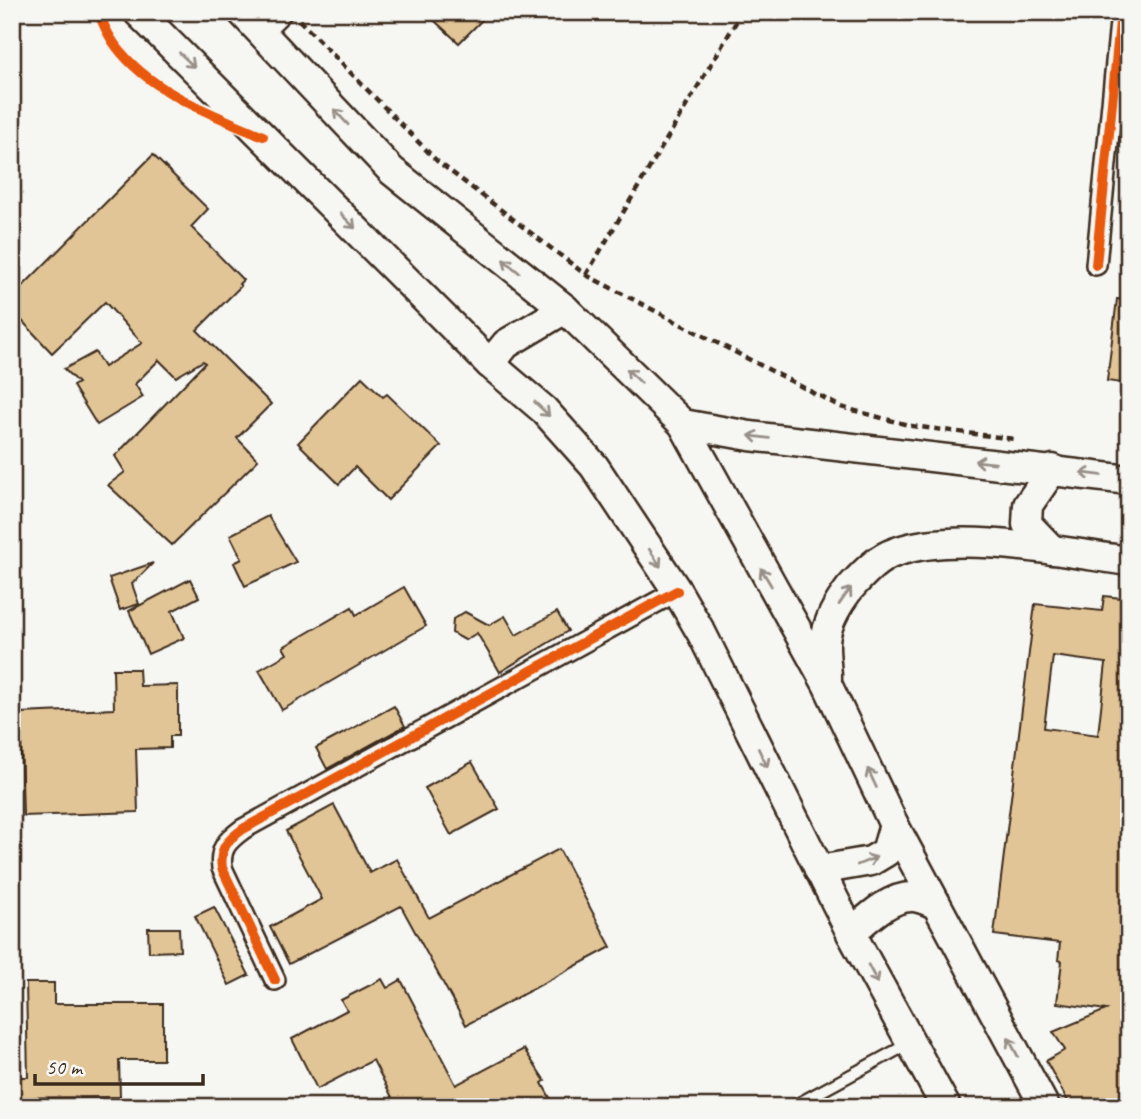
<svg xmlns="http://www.w3.org/2000/svg" width="1141" height="1119" font-family="Caveat,sans-serif">
<rect width="100%" height="100%" fill="#f6f6f2"/>
<filter id="ink" filterUnits="userSpaceOnUse"><feTurbulence type="fractalNoise" baseFrequency=".0143" numOctaves="2"/><feDisplacementMap in="SourceGraphic" scale="14" xChannelSelector="R" yChannelSelector="G"/><feConvolveMatrix kernelMatrix="1 2 1 2 8 2 1 2 1" color-interpolation-filters="sRGB"/></filter>
<g filter="url(#ink)">
<g fill="#e2c596" stroke="#3b2a1e" stroke-width="2" fill-rule="evenodd">
<polygon points="425,12 490,12 459,43"/>
<polygon points="153,155 208,209 191,227 243,280 239,284 241,286 197,330 271,404 237,438 258,460 172,545 108,485 125,472 115,456 205,363 203,361 176,377 159,360 135,384 143,397 97,425 73,386 78,383 64,369 95,352 104,367 142,343 105,302 52,353 12,310 12,297"/>
<polygon points="1117,299 1129,300 1129,384 1107,381"/>
<polygon points="362,377 383,397 387,394 441,446 388,500 355,467 339,484 298,443"/>
<polygon points="268,516 296,562 245,586 234,563 242,559 230,535"/>
<polygon points="153,563 132,584 139,604 120,610 109,578"/>
<polygon points="190,579 199,597 172,611 184,638 148,654 129,611"/>
<polygon points="404,587 426,626 282,710 259,670 287,654 283,647 352,607 356,615"/>
<path d="M1104,596L1129,599V1107H1071L1046,1061L1065,1050L1053,1032L1106,1010L1057,1003L1062,961L1058,960L1060,943L994,935L1035,604L1102,611ZM1053,656L1106,663L1098,735L1044,728Z"/>
<polygon points="465,612 489,625 505,616 516,635 557,612 568,631 500,672 477,633 465,640 452,633 453,619"/>
<polygon points="113,669 139,669 140,686 178,685 178,736 170,736 170,748 136,749 138,812 23,816 20,713 114,709"/>
<polygon points="394,706 405,726 327,769 316,748"/>
<polygon points="472,762 499,809 451,835 425,788"/>
<polygon points="334,805 370,873 397,859 429,918 559,849 611,947 466,1025 401,906 289,964 270,927 322,899 286,831"/>
<polygon points="214,907 249,975 229,985 195,916"/>
<polygon points="148,928 179,928 180,951 149,952"/>
<polygon points="382,979 387,988 401,980 456,1085 524,1049 545,1081 542,1083 555,1107 397,1107 373,1060 317,1089 292,1039 347,1010 341,1000"/>
<polygon points="26,983 54,983 54,1004 163,1004 163,1060 119,1060 120,1097 18,1098 18,1077 28,1077"/>
</g>
<g fill="none" stroke-linecap="round" stroke-linejoin="round">
<defs>
<polyline id="lane" points="792,1107 910,1043"/>
<g id="street">
<polyline points="262,32 282,12"/>
<polyline points="1096,265 1121,12"/>
<path d="M275,980L222,868C219,848 228,840 243,829L677,591"/>
</g>
<g id="secondary">
<polyline points="138,12 490,364 544,410 594,466 677,591 702,634 851,933 946,1107"/>
<polyline points="242,12 392,171 565,309 683,424 827,684 894,825 1045,1107"/>
<polyline points="490,364 506,344 565,309"/>
<polyline points="683,424 750,436 1129,480"/>
<polyline points="1052,550 1027,524 1028,505 1053,469"/>
<path d="M827,678C827,665 823,648 826,635C829,619 840,601 850,588C863,574 877,558 896,552C957,530 1063,552 1129,561"/>
<polyline points="819,870 871,861 886,852 894,825"/>
<path d="M851,933C867,919 891,895 914,897C921,898 930,902 936,904"/>
</g>
</defs>
<use href="#lane" stroke="#3b2a1e" stroke-width="15"/>
<use href="#street" stroke="#3b2a1e" stroke-width="24"/>
<use href="#secondary" stroke="#3b2a1e" stroke-width="33"/>
<g stroke="#3b2a1e" stroke-width="4.5" stroke-dasharray="7 5" stroke-linecap="butt">
<polyline points="299,20 437,161 586,275 841,407 912,426 1014,439"/>
<polyline points="586,275 742,12"/>
</g>
<use href="#lane" stroke="#f6f6f2" stroke-width="10"/>
<use href="#street" stroke="#f6f6f2" stroke-width="19"/>
<use href="#secondary" stroke="#f6f6f2" stroke-width="28"/>
<defs>
<g id="cycleway">
<path d="M98,12C103,23 108,36 116,46C150,92 212,114 263,136"/>
<polyline points="1096,265 1121,12"/>
<path d="M275,980L222,868C219,848 228,840 243,829L677,591"/>
</g>
</defs>
<use href="#cycleway" stroke="#f6f6f2" stroke-width="15"/>
<use href="#cycleway" stroke="#e8590c" stroke-width="10"/>
</g>
<defs><path id="oneway-shaft" d="M-6 0H5M1.5-3L5.5 0L1.5 3" fill="none" stroke-width="1.6" stroke-linecap="round" stroke-linejoin="round" transform="scale(1.75)"/></defs>
<g stroke="#989088">
<use href="#oneway-shaft" transform="translate(187 60) rotate(44)"/>
<use href="#oneway-shaft" transform="translate(341 117) rotate(-133)"/>
<use href="#oneway-shaft" transform="translate(348 221) rotate(45)"/>
<use href="#oneway-shaft" transform="translate(511 266) rotate(-141)"/>
<use href="#oneway-shaft" transform="translate(634 376) rotate(-136)"/>
<use href="#oneway-shaft" transform="translate(542 409) rotate(44)"/>
<use href="#oneway-shaft" transform="translate(759 437) rotate(-173)"/>
<use href="#oneway-shaft" transform="translate(985 462) rotate(-174)"/>
<use href="#oneway-shaft" transform="translate(1091 474) rotate(-172)"/>
<use href="#oneway-shaft" transform="translate(655 558) rotate(57)"/>
<use href="#oneway-shaft" transform="translate(766 577) rotate(-121)"/>
<use href="#oneway-shaft" transform="translate(845 596) rotate(-55)"/>
<use href="#oneway-shaft" transform="translate(763 758) rotate(64)"/>
<use href="#oneway-shaft" transform="translate(872 778) rotate(-115)"/>
<use href="#oneway-shaft" transform="translate(867 861) rotate(-22)"/>
<use href="#oneway-shaft" transform="translate(873 974) rotate(62)"/>
<use href="#oneway-shaft" transform="translate(1013 1047) rotate(-118)"/>
</g>
</g>
<rect width="1141" height="1119" fill="none" stroke="#f6f6f2" stroke-width="42"/>
<rect x="21" y="21" width="1099" height="1077" fill="none" stroke="#3b2a1e" stroke-width="2.5" filter="url(#ink)"/>
<path d="M35 1074v10h168v-10" fill="none" stroke="#3b2a1e" stroke-width="3.5"/>
<text x="46" y="1074" font-size="21" fill="#3b2a1e" stroke="#f6f6f2" stroke-width="5" paint-order="stroke">50 m</text>
</svg>
